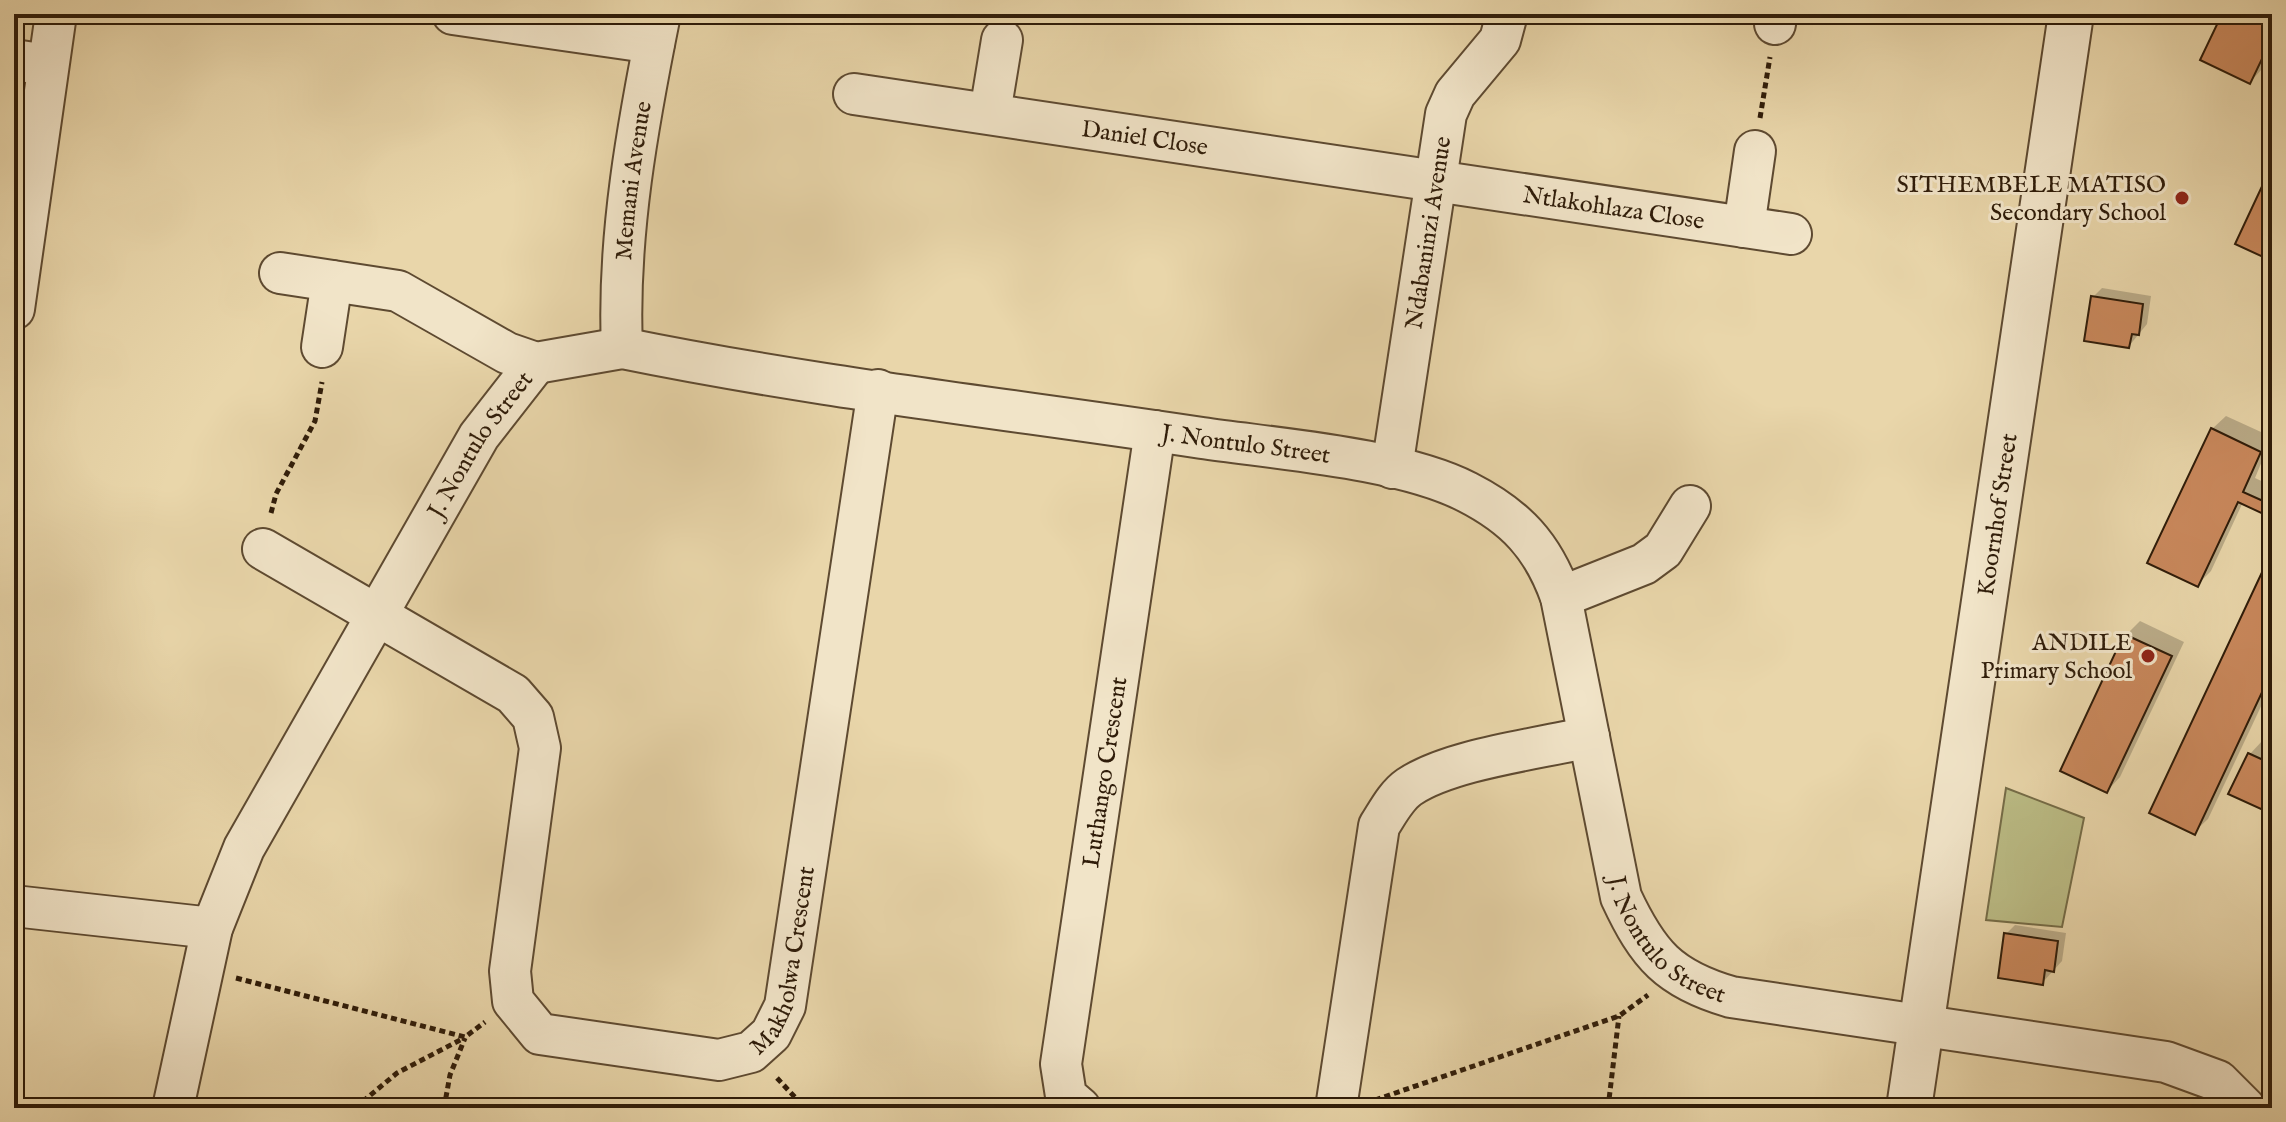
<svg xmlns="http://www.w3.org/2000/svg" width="2286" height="1122" font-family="'IM FELL English',serif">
<rect width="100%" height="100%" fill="#e9d6aa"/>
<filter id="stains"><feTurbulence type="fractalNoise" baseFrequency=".0025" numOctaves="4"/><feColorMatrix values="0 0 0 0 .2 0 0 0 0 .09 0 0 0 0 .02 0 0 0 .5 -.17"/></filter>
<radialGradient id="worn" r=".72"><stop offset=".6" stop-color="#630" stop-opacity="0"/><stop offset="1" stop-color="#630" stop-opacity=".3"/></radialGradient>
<polygon fill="#bbbc85" stroke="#756c47" stroke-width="2" points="2006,788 2084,818 2062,927 1986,920"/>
<g fill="#0003">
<polygon points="2224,14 2272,14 2272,50 2263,68 2250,82"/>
<polygon points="2102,288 2151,296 2147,324 2129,346 2093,297"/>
<polygon points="2226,416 2272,437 2255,478 2272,486 2272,516 2243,502 2211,571 2197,585 2212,429"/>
<polygon points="2272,556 2272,683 2208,819 2194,832"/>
<polygon points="2140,621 2184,642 2120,777 2107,791 2062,770 2126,635"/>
<polygon points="2263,740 2272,744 2272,812 2231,793 2250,754"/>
<polygon points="2015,925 2066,933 2062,961 2043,982 2006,934"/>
</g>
<g fill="#c9885c" stroke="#2f1c09" stroke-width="2">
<polygon points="2222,14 2272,14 2272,38 2250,84 2200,60"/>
<polygon points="2272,165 2272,261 2235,244"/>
<polygon points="2091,296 2143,304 2139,335 2132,334 2129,348 2084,341"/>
<polygon points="2211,428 2261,452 2243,492 2272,505 2272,518 2238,502 2198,587 2147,563"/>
<polygon points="2272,551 2272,671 2195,835 2149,813"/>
<polygon points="2124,634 2172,656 2107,793 2060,771"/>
<polygon points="2248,753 2272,764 2272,814 2228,794"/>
<polygon points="2004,933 2058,941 2054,972 2045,970 2043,985 1998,978"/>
</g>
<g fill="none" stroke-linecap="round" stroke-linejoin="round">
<defs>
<g id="minor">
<polyline points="453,14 654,43"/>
<polyline points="1775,24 1776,14"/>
<polyline points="14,60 47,65"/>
<path id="s1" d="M854,94L1791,234"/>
<polyline points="990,113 1002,40"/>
<polyline points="1744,227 1755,151"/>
<path id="s2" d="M280,273L398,291L507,353L536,363L622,348C813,387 1009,409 1202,438C1278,449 1401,458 1467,492C1516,517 1543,546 1561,597L1621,897C1648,955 1669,979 1731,997L2166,1062L2218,1081L2245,1108"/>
<polyline points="14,309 56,14"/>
<polyline points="322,347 332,281"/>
<path id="s3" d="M622,348C617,237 638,123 660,14"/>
<path id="s4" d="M1392,468L1446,114L1455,94L1500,40L1507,14"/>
<path id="s5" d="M263,549L513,694L533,717L540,748L510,971L513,1001L540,1034L719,1060L751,1052L771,1034L785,1006L878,390"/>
<polyline points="1561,597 1644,564 1663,550 1690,506"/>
<polyline points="14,906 212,928"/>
<path id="s6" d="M173,1108L212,928L244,848L479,436L536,363"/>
<path id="s7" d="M1080,1108L1066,1096L1061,1064L1155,431"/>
<path d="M1336,1108L1379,826C1388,812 1396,796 1409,787C1451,759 1538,749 1589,737"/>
</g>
<g id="tertiary">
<path id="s8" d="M1909,1108L2071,14"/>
</g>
</defs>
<use href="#minor" stroke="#5e4a31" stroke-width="44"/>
<use href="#tertiary" stroke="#5e4a31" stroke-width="48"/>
<g stroke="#2f1c09" stroke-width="5" stroke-dasharray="6 4" stroke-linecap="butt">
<polyline points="1760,118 1770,57"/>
<polyline points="271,513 276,494 315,421 322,382"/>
<polyline points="236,978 465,1037 485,1022"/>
<polyline points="777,1078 805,1108"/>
<polyline points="1375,1100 1619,1016 1648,995"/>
<polyline points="355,1108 397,1073 464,1038"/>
<polyline points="444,1108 450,1075 465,1038"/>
<polyline points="1608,1108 1619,1016"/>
</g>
<use href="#minor" stroke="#f1e4c8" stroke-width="40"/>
<use href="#tertiary" stroke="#f1e4c8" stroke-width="44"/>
</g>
<g fill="#8f2418" stroke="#f1e4c8" stroke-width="3">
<circle cx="2182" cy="198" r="8"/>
<circle cx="2148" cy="656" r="8"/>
</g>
<g text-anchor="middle" stroke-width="6" stroke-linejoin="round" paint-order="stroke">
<g font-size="24" fill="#2f1c09" stroke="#f1e4c8">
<text dy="8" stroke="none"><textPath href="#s1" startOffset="294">Daniel Close</textPath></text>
<text dy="8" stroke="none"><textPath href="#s3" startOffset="168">Memani Avenue</textPath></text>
<text dy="8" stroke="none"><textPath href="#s1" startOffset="768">Ntlakohlaza Close</textPath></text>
<text dy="8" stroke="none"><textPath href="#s4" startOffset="238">Ndabaninzi Avenue</textPath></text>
<text dy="8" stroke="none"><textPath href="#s6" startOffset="738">J. Nontulo Street</textPath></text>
<text dy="8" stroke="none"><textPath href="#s2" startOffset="994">J. Nontulo Street</textPath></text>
<text dy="8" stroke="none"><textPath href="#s8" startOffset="600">Koornhof Street</textPath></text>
<text dy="8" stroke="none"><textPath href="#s7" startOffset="346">Luthango Crescent</textPath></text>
<text dy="8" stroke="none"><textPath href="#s2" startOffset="1736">J. Nontulo Street</textPath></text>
<text dy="8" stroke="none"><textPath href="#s5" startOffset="964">Makholwa Crescent</textPath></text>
</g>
<g font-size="24" fill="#2f1c09" stroke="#f1e4c8" text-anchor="end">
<text x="2166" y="192">SITHEMBELE MATISO<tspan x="2166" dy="28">Secondary School</tspan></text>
<text x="2132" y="650">ANDILE<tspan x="2132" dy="28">Primary School</tspan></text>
</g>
</g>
<rect width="2286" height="1122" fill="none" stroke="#e9d6aa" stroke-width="48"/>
<rect x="16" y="16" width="2254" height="1090" fill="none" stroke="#2f1c09" stroke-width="4"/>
<rect x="24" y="24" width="2238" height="1074" fill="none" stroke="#2f1c09" stroke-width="2"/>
<rect width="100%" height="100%" filter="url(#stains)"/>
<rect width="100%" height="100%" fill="url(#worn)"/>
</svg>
